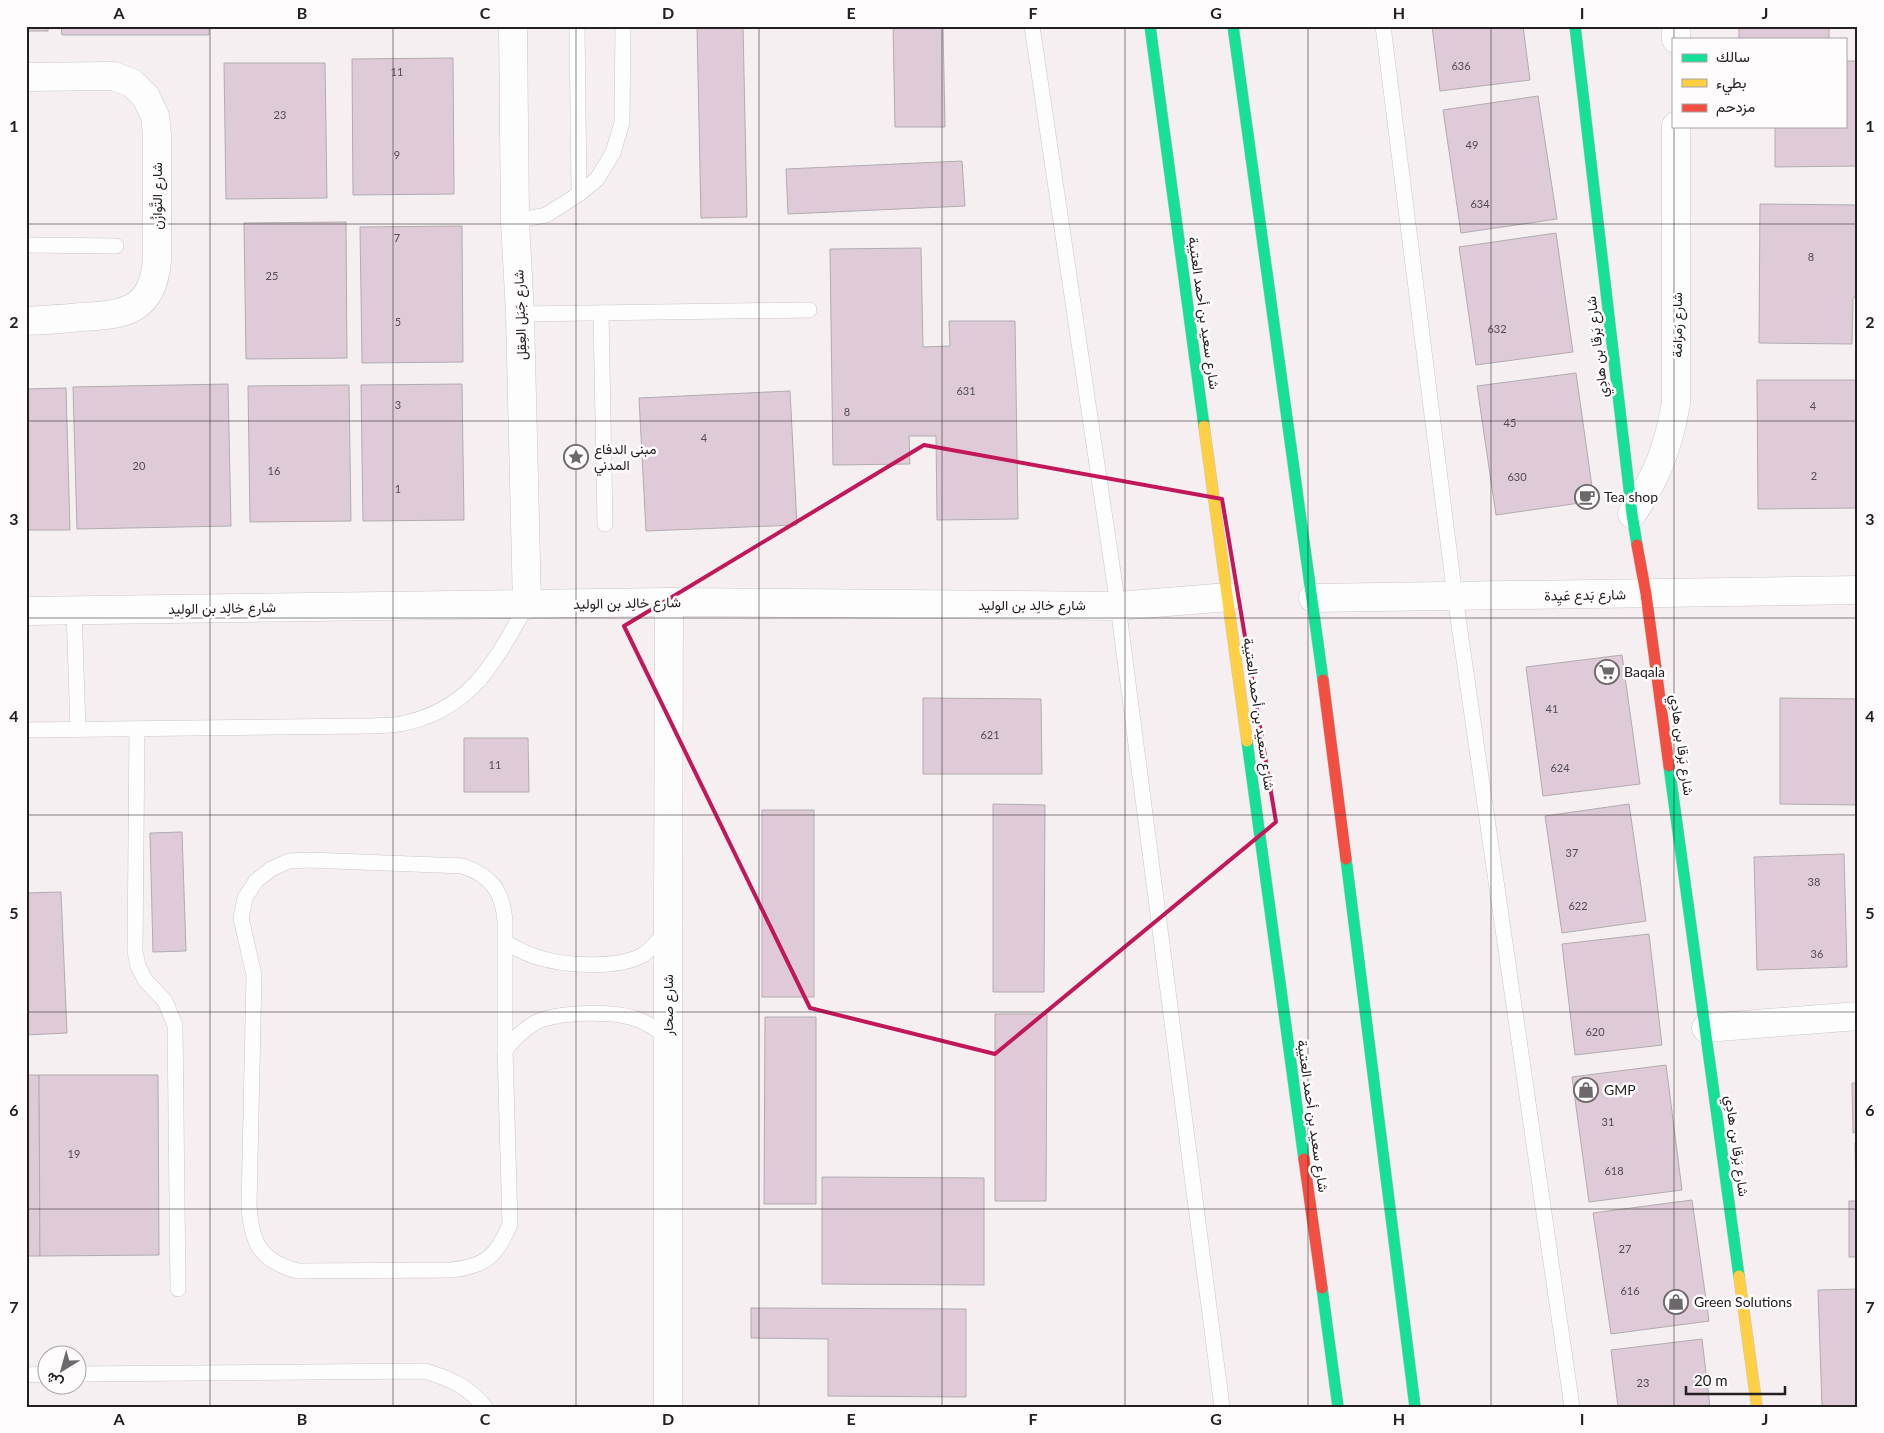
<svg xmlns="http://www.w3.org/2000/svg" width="1884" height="1433" font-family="Lato,Vazirmatn,sans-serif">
<rect width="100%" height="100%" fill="#f5eff2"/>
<g fill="#dfcbd8" stroke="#b1acaf">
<rect x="26" y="26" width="22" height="5"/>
<polygon points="61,26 209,26 209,35 62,35"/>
<polygon points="697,26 743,26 747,217 701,218"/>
<polygon points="893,26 943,26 945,127 895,127"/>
<polygon points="1432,26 1523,26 1530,80 1440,91"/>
<rect x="1739" y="26" width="90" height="13"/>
<polygon points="453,58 454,194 353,195 352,59"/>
<polygon points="1845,61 1858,61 1858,166 1775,167 1775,126 1845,126"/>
<polygon points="224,63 325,63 327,198 226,199"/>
<polygon points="1538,96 1557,219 1461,233 1443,110"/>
<polygon points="962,161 965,206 788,214 786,169"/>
<polygon points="1760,204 1858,205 1858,298 1853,297 1852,344 1759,343"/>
<polygon points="346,222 347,358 246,359 244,223"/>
<polygon points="462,226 463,362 362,363 360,227"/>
<polygon points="1556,233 1573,352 1476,365 1459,247"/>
<polygon points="921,248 923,347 950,346 949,321 1015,321 1018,519 937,520 936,436 909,436 910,464 833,465 830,249"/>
<polygon points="1576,373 1594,501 1496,515 1477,386"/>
<polygon points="1757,380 1858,380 1858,508 1758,509"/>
<polygon points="228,384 231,526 77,529 73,387"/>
<polygon points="462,384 464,520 363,521 361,385"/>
<polygon points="349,385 351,521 250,522 248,386"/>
<polygon points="66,388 70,530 26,530 26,389"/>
<polygon points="790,391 797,525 646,531 639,398"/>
<polygon points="1622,655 1640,784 1543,796 1526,667"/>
<polygon points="923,698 1041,699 1042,774 923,774"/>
<polygon points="1780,698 1858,699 1858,805 1780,804"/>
<polygon points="464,738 528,738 529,792 464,792"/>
<polygon points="993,804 1045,805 1044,992 993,992"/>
<polygon points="1629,804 1646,921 1562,933 1545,816"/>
<rect x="762" y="810" width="52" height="187"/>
<polygon points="182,832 186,951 153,952 150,833"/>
<polygon points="1844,854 1847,967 1757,970 1754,857"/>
<polygon points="61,892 67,1033 26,1035 26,893"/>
<polygon points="1649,934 1662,1045 1575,1055 1562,944"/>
<polygon points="995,1014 1047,1014 1046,1201 995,1201"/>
<polygon points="765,1017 816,1017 816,1204 764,1204"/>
<polygon points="1666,1065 1682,1190 1589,1202 1572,1077"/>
<polygon points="26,1075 39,1075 40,1256 26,1256"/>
<polygon points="39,1075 158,1075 159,1255 40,1256"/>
<polygon points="1852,1083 1858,1083 1858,1132 1853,1133"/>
<polygon points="1855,1143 1858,1143 1858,1194 1856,1194"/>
<polygon points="822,1177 984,1178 984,1285 822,1284"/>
<polygon points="1692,1200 1709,1321 1611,1334 1593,1213"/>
<rect x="1849" y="1201" width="9" height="56"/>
<polygon points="1858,1289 1858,1407 1822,1407 1818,1290"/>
<polygon points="751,1308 966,1309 966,1397 828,1396 828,1339 751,1338"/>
<polygon points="1702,1339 1710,1407 1618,1407 1611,1350"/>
</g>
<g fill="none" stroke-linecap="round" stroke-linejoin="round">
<defs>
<g id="lane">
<polyline points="577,26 579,194"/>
<polyline points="1032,26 1118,606 1222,1407"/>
<polyline points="1383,26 1455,597 1572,1407"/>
<polyline points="515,221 546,215 579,194 597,179 613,153 622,122 623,26"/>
<polyline points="26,245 116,246"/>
<polyline points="601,313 605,524"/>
<polyline points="520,314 809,310"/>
<polyline points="74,610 78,729"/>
<polyline points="137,729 135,951 138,966 145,980 165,1001 175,1025 178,1289"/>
<path d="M26,730L370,726C380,725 390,726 400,724C471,711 495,661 527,605"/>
<path d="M309,860L463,866C491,876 503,891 505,922V1050L510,1224C497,1256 486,1266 451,1270L298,1271C260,1261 251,1243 249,1205L254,975L241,918L245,898L256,881L271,869L289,861Z"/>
<path d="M506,943C516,948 526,954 537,957C564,966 618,969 643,955C653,948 660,939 666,929"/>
<path d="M505,1050C513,1040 522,1031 533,1024C555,1011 615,1010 639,1020C650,1024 659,1031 668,1038"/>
<path d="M78,1374L425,1371C451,1379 467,1386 485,1407"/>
<polyline points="26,1375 48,1374"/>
</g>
<g id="street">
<polyline points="513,26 515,221 520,314 527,605"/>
<polyline points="1676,26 1676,39"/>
<path d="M26,77L113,76L132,83L146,97L155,116L157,135V260C153,311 125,315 81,317C63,319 44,320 26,321"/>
<path d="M1632,514C1657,476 1668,449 1676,403V126"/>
<polyline points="1313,598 1858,590"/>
<polyline points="26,611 669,602 1118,606 1228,597"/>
<polyline points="1706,1028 1858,1016"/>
<polyline points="668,1407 668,926 669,602"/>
</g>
<g id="fast">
<polyline points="1150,26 1204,426"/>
<polyline points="1233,26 1323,680"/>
<polyline points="1575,26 1632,514 1637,545"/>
<polyline points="1247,741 1304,1159"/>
<polyline points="1669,766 1739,1276"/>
<polyline points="1346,859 1415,1407"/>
<polyline points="1322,1288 1338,1407"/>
</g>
<g id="slow">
<polyline points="1204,426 1247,741"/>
<polyline points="1739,1276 1757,1407"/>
</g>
<g id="jam">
<polyline points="1637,545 1646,594 1669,766"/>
<polyline points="1323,680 1346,859"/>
<polyline points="1304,1159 1322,1288"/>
</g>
</defs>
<use href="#lane" stroke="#cbc6c9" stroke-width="16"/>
<use href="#street" stroke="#cbc6c9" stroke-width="29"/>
<use href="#fast" stroke="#cbc6c9" stroke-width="12"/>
<use href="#slow" stroke="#cbc6c9" stroke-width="12"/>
<use href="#jam" stroke="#cbc6c9" stroke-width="12"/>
<use href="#lane" stroke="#fefdfd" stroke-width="15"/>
<use href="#street" stroke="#fefdfd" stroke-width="28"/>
<use href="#fast" stroke="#16e098" stroke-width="11"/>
<use href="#slow" stroke="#ffcf43" stroke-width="11"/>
<use href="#jam" stroke="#f24e42" stroke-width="11"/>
</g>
<path fill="none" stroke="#c2185b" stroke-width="4" stroke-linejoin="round" d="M924,445L1222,499L1276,822L995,1054L810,1008L624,626Z"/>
<path fill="none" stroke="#242022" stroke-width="1" stroke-opacity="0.55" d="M210,26V1407M393,26V1407M576,26V1407M759,26V1407M942,26V1407M1125,26V1407M1308,26V1407M1491,26V1407M1674,26V39M1674,126V1407M26,224H1858M26,421H1858M26,618H1858M26,815H1858M26,1012H1858M26,1209H1858"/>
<defs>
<symbol id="sight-ring" viewBox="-11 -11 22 22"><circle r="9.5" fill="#fffcfe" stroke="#6d686b" stroke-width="1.5"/><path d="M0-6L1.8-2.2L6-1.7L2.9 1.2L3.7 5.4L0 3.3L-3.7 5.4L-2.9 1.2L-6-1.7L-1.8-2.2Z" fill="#6d686b"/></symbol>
<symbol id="cafe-ring" viewBox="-11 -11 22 22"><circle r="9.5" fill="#fffcfe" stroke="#6d686b" stroke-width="1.5"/><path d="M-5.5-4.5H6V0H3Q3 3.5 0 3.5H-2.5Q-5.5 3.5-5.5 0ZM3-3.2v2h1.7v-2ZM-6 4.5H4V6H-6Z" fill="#6d686b"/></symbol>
<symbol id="supermarket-ring" viewBox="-11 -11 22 22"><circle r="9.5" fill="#fffcfe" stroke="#6d686b" stroke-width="1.5"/><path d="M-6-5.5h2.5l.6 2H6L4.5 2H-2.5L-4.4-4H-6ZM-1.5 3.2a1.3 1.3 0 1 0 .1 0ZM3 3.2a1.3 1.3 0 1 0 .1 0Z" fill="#6d686b"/></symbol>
<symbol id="shop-ring" viewBox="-11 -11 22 22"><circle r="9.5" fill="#fffcfe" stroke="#6d686b" stroke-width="1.5"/><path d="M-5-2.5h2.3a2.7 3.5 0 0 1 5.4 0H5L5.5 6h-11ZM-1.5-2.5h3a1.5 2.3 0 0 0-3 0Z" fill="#6d686b"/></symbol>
</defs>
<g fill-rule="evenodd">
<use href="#sight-ring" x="562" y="443" width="28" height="28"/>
<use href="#cafe-ring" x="1573" y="483" width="28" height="28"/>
<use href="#supermarket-ring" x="1593" y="658" width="28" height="28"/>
<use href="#shop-ring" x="1572" y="1076" width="28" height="28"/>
<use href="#shop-ring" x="1662" y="1288" width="28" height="28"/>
</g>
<g text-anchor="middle" stroke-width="5" stroke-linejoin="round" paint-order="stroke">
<g font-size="11" fill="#534b50">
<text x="1461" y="70">636</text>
<text x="397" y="76">11</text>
<text x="280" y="119">23</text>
<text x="1472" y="149">49</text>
<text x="397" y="159">9</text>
<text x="1480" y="208">634</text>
<text x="397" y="242">7</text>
<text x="1811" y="261">8</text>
<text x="272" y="280">25</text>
<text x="398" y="326">5</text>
<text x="1497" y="333">632</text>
<text x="966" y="395">631</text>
<text x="398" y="409">3</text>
<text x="1813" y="410">4</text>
<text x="847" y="416">8</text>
<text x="1510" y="427">45</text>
<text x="704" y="442">4</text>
<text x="139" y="470">20</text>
<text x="274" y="475">16</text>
<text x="1814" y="480">2</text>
<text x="1517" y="481">630</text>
<text x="398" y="493">1</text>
<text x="1552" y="713">41</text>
<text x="990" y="739">621</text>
<text x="495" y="769">11</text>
<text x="1560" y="772">624</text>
<text x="1572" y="857">37</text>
<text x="1814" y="886">38</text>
<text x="1578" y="910">622</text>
<text x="1817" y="958">36</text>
<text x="1595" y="1036">620</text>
<text x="1608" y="1126">31</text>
<text x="74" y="1158">19</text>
<text x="1614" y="1175">618</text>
<text x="1625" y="1253">27</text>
<text x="1630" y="1295">616</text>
<text x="1643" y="1387">23</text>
</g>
<g font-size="14" fill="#242022" stroke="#fffcfe">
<text transform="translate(157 196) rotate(-90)" y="5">شارع التَّوازُن</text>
<text transform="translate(1204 313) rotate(82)" y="5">شارع سعيد بن أحمد العتيبة</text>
<text transform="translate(520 315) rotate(-92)" y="5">شارع جَبَل العِقِل</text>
<text transform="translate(1677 325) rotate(-90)" y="5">شارع رَمرَامَة</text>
<text transform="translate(1597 347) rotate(-97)" y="5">شارع بَرقا بن هادِي</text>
<text transform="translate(1585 595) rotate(-1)" y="5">شارع بَدع عَيِدة</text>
<text transform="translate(627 603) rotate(-1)" y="5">شارع خالِد بن الوليد</text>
<text x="1032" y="610">شارع خالِد بن الوليد</text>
<text transform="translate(222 608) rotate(-1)" y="5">شارع خالِد بن الوليد</text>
<text transform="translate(1259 714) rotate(82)" y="5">شارع سعيد بن أحمد العتيبة</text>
<text transform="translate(1682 745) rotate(82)" y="5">شارع بَرقا بن هادِي</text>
<text transform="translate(668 1005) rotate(-90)" y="5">شارع صحار</text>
<text transform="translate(1313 1116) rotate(82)" y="5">شارع سعيد بن أحمد العتيبة</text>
<text transform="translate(1737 1146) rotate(82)" y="5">شارع بَرقا بن هادِي</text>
</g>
<g font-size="14" fill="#242022" stroke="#fffcfe" text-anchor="start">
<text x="594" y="454">مبنى الدفاع<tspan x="594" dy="16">المدني</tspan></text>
<text x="1604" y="502">Tea shop</text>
<text x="1624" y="677">Baqala</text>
<text x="1604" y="1095">GMP</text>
<text x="1694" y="1307">Green Solutions</text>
</g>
</g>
<rect width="1884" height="1433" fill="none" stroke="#fffcfe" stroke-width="55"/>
<rect x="1672" y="38" width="175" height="90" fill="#fffcfe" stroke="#a7a4a6"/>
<rect x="1682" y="54" width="25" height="8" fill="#16e098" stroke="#a7a4a6"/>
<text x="1716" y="62" font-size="15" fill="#242022">سالك</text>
<rect x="1682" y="79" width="25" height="8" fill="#ffcf43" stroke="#a7a4a6"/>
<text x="1716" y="88" font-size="15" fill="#242022">بطيء</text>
<rect x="1682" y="104" width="25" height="8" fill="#f24e42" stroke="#a7a4a6"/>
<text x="1716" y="112" font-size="15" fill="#242022">مزدحم</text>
<g transform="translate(62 1370) rotate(217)"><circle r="24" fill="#fffcfe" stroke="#a7a4a6"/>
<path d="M0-4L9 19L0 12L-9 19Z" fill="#6d686b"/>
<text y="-8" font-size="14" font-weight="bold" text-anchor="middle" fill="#242022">ش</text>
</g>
<path d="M1686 1386v8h99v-8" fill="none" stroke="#242022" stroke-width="2.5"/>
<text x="1694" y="1386" font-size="15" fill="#242022" stroke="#fffcfe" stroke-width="4" paint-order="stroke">20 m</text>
<rect x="28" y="28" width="1828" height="1378" fill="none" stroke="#242022" stroke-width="2"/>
<g font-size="16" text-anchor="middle" font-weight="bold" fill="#242022">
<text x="119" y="19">A</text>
<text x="302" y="19">B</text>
<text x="485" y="19">C</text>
<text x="668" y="19">D</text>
<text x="851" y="19">E</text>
<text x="1033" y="19">F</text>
<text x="1216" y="19">G</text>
<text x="1399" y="19">H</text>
<text x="1582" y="19">I</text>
<text x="1765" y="19">J</text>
<text x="14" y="132">1</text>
<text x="1870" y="132">1</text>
<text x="14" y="328">2</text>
<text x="1870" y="328">2</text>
<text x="14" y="525">3</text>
<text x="1870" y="525">3</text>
<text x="14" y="722">4</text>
<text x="1870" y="722">4</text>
<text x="14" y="919">5</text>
<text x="1870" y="919">5</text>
<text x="14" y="1116">6</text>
<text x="1870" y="1116">6</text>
<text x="14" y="1313">7</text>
<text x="1870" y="1313">7</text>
<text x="119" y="1425">A</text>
<text x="302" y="1425">B</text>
<text x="485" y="1425">C</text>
<text x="668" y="1425">D</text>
<text x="851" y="1425">E</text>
<text x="1033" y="1425">F</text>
<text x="1216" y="1425">G</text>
<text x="1399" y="1425">H</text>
<text x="1582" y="1425">I</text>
<text x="1765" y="1425">J</text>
</g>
</svg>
